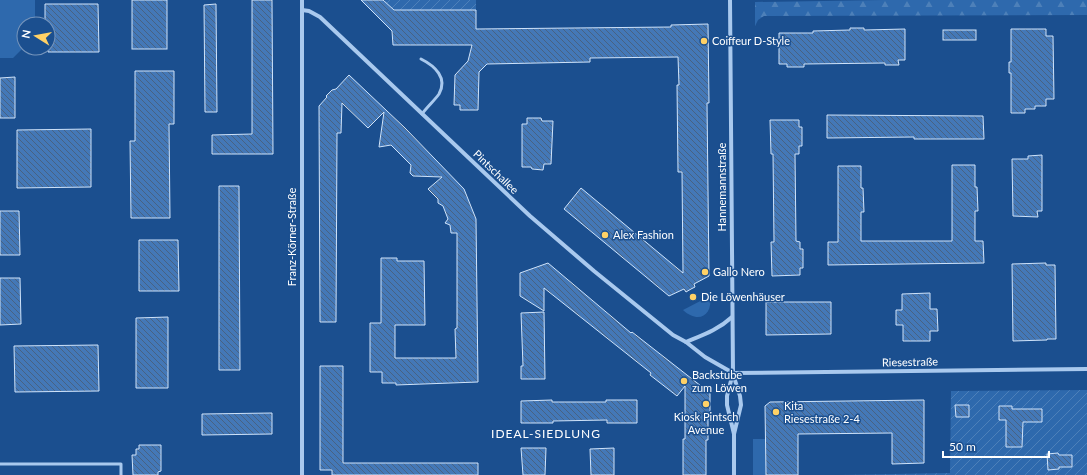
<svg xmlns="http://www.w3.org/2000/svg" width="1087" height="475" font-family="Lato,sans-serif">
<defs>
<pattern id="forest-firs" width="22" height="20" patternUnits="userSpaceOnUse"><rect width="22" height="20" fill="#2e69ad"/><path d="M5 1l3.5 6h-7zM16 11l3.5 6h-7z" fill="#4d80b9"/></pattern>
<pattern id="garden-furrows" width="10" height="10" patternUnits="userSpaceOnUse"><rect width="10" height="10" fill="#2e69ad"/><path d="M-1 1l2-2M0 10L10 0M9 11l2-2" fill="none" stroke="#4d80b9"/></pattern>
<pattern id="building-back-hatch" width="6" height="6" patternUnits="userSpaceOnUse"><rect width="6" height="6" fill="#4478b7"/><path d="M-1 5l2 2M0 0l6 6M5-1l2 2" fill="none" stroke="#486282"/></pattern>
</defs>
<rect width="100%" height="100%" fill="#1b4f8f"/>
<g fill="#2e69ad">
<polygon points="0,0 35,0 35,24 24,24 24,47 13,58 0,58"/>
<path d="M710,296C713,316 698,324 683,310Z"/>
<polygon points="753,439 765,439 766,475 753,475"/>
</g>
<polygon fill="url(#forest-firs)" points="885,0 1087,0 1087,15 764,16 758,20 755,26 755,2"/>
<g fill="url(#garden-furrows)">
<polygon points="385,0 476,0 476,10 394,10 385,2"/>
<polygon points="1087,390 1087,475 839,475 950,473 951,391"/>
</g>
<g fill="url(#building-back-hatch)" stroke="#cfe3fa">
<rect x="132" y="0" width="35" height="49"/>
<polygon points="252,0 272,0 273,154 212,154 212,135 252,134"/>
<polygon points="361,0 383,0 394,10 476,10 476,29 671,27 671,25 708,24 709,103 707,103 709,276 694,284 695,287 691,289 686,292 684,289 669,296 564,209 581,188 683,273 682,172 678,172 677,85 679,85 678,57 590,58 590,62 487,64 479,72 478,110 460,110 460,105 454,105 455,75 468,61 472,45 393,45 392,31"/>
<polygon points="45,4 98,4 99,52 48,52 48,24 45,24"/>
<polygon points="216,4 217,112 205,112 204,5"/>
<polygon points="850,28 864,28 864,30 905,29 905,60 898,60 899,65 885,65 885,63 804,64 804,67 787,67 787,64 779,64 779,33 813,33 813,31 850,30"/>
<polygon points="1011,29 1046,29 1046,36 1053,36 1054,99 1046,99 1046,106 1035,106 1035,109 1025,109 1025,113 1011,113 1011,73 1009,73 1009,62 1011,62"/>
<rect x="943" y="30" width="33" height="10"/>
<polygon points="135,71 174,71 174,124 169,124 170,218 131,218 130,141 135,141"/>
<polygon points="349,75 405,128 464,189 476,219 478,382 396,385 396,383 382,383 382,372 370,372 370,323 381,323 381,258 397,258 397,261 424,261 425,325 395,325 395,358 456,358 455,329 457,328 457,233 451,233 450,225 445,223 448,219 443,206 438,203 438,199 428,189 442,177 413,176 410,173 411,165 391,145 379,147 384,112 368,128 342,103 341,133 337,133 336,322 320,322 319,106 327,97 326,96 332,90 336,89"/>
<polygon points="15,77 15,118 0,118 0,78"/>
<polygon points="827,115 983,116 984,139 914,139 914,137 827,138"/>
<polygon points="527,118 541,118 542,121 553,121 551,164 544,164 543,170 532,169 531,167 522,167 522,124 527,124"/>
<polygon points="770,120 799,120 799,127 802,127 802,146 799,146 799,154 795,154 796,241 800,242 800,249 803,249 803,268 800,268 800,275 772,276 771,242 774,242 773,154 771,154"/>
<polygon points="91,129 91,187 17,188 17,130"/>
<polygon points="1042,155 1042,211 1037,211 1038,217 1013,216 1012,159 1028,159 1028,156"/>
<polygon points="952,165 975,165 975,187 977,187 978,211 975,211 975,241 983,241 984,263 828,265 828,242 838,242 838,166 861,166 861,188 863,188 864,212 861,212 861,241 952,241"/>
<polygon points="219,186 239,186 240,370 219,370"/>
<polygon points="0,211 19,211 20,255 0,255"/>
<polygon points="139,240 178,240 179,291 139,291"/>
<polygon points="548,263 631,333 632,332 710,393 710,419 708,419 708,440 706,440 706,475 683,475 683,439 685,439 685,386 677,396 650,375 651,373 544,288 544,311 520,296 520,273"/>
<polygon points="1046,263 1046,265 1055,265 1056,339 1047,339 1047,340 1013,341 1012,264"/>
<polygon points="0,278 20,278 21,324 0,325"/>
<polygon points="930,293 930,309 937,309 938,331 930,331 930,341 903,341 903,325 896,325 896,310 902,310 902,294"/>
<polygon points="766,302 831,302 831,334 766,335"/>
<polygon points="544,312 545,379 521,379 521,366 523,366 521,313"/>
<polygon points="168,317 168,388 136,388 136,318"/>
<polygon points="98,345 99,391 15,392 14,346"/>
<polygon points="320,366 343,366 343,463 478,463 478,475 332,475 332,470 320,470"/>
<polygon points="552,400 552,402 606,402 606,400 637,400 637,423 607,423 607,420 553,421 553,423 521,423 521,401"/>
<polygon points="924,400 924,463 892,464 892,433 798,434 798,475 766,475 765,406 770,402"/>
<polygon points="955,405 969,405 969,417 956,417"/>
<polygon points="999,406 1012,406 1012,409 1042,409 1042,422 1023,422 1022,447 1006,447 1006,420 999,420"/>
<polygon points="272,413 272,434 202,435 202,414"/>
<polygon points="139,445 161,445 161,471 158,472 158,475 133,475 132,455 136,455 136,449 139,449"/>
<polygon points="521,448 546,448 545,475 523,475"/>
<polygon points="614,448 614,475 591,475 590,449"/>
<polygon points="1058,453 1059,455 1072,455 1072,467 1059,467 1059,469 1048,470 1047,454"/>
</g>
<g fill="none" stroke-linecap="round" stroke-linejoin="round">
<g stroke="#a9c9ee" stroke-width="3">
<path d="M421,59C435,66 448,78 439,94C434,101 427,107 422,114"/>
<polyline points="0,464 121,464 121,475"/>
</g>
<g stroke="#a9c9ee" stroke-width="4">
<polyline points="302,0 302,475"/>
<polyline points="730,0 733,373 727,396 727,405 734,434"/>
<polyline points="302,10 309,11 320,17 530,216 594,271 673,335 686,342 705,357 733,373"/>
<path d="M686,342C703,335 718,330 732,317"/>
<polyline points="733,373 1087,369"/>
<polyline points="733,374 740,396 741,405 734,434 734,475"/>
</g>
</g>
<g fill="#ffd166" stroke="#1b4f8f" stroke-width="1.5">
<circle cx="704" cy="41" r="4"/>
<circle cx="605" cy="235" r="4"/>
<circle cx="705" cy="272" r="4"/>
<circle cx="693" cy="297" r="4"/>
<circle cx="684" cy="381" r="4"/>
<circle cx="706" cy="404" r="4"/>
<circle cx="776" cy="412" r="4"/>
</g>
<g text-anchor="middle" stroke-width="3" stroke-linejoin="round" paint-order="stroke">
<g font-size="11" fill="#fff" stroke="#1b4f8f" text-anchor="start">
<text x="712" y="45">Coiffeur D-Style</text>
<text x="613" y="239">Alex Fashion</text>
<text x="713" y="276">Gallo Nero</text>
<text x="701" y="301">Die Löwenhäuser</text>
<text x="692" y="379">Backstube<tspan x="692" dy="13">zum Löwen</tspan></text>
<text x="784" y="410">Kita<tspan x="784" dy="13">Riesestraße 2-4</tspan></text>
<text x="706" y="421" text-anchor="middle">Kiosk Pintsch<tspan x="706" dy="13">Avenue</tspan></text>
</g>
<g font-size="11" fill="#fff" stroke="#1b4f8f">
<text transform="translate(496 172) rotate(44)" y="4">Pintschallee</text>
<text transform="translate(722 187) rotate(-90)" y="4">Hannemannstraße</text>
<text transform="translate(292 237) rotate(-90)" y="4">Franz-Körner-Straße</text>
<text transform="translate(910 362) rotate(-1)" y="4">Riesestraße</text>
</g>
<g font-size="12" letter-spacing="1" fill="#fff" stroke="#1b4f8f">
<text x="546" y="438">IDEAL-SIEDLUNG</text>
</g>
</g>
<g transform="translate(36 36) rotate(281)"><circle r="19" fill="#1b4f8f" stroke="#7695bc"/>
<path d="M0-3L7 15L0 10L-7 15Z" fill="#ffd166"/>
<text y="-6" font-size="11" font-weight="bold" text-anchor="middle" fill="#ffffff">N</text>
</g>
<path d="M943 451v6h106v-6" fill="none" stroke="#ffffff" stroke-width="2"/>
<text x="949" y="451" font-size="12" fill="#ffffff" stroke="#1b4f8f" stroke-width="3" paint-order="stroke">50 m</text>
</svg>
